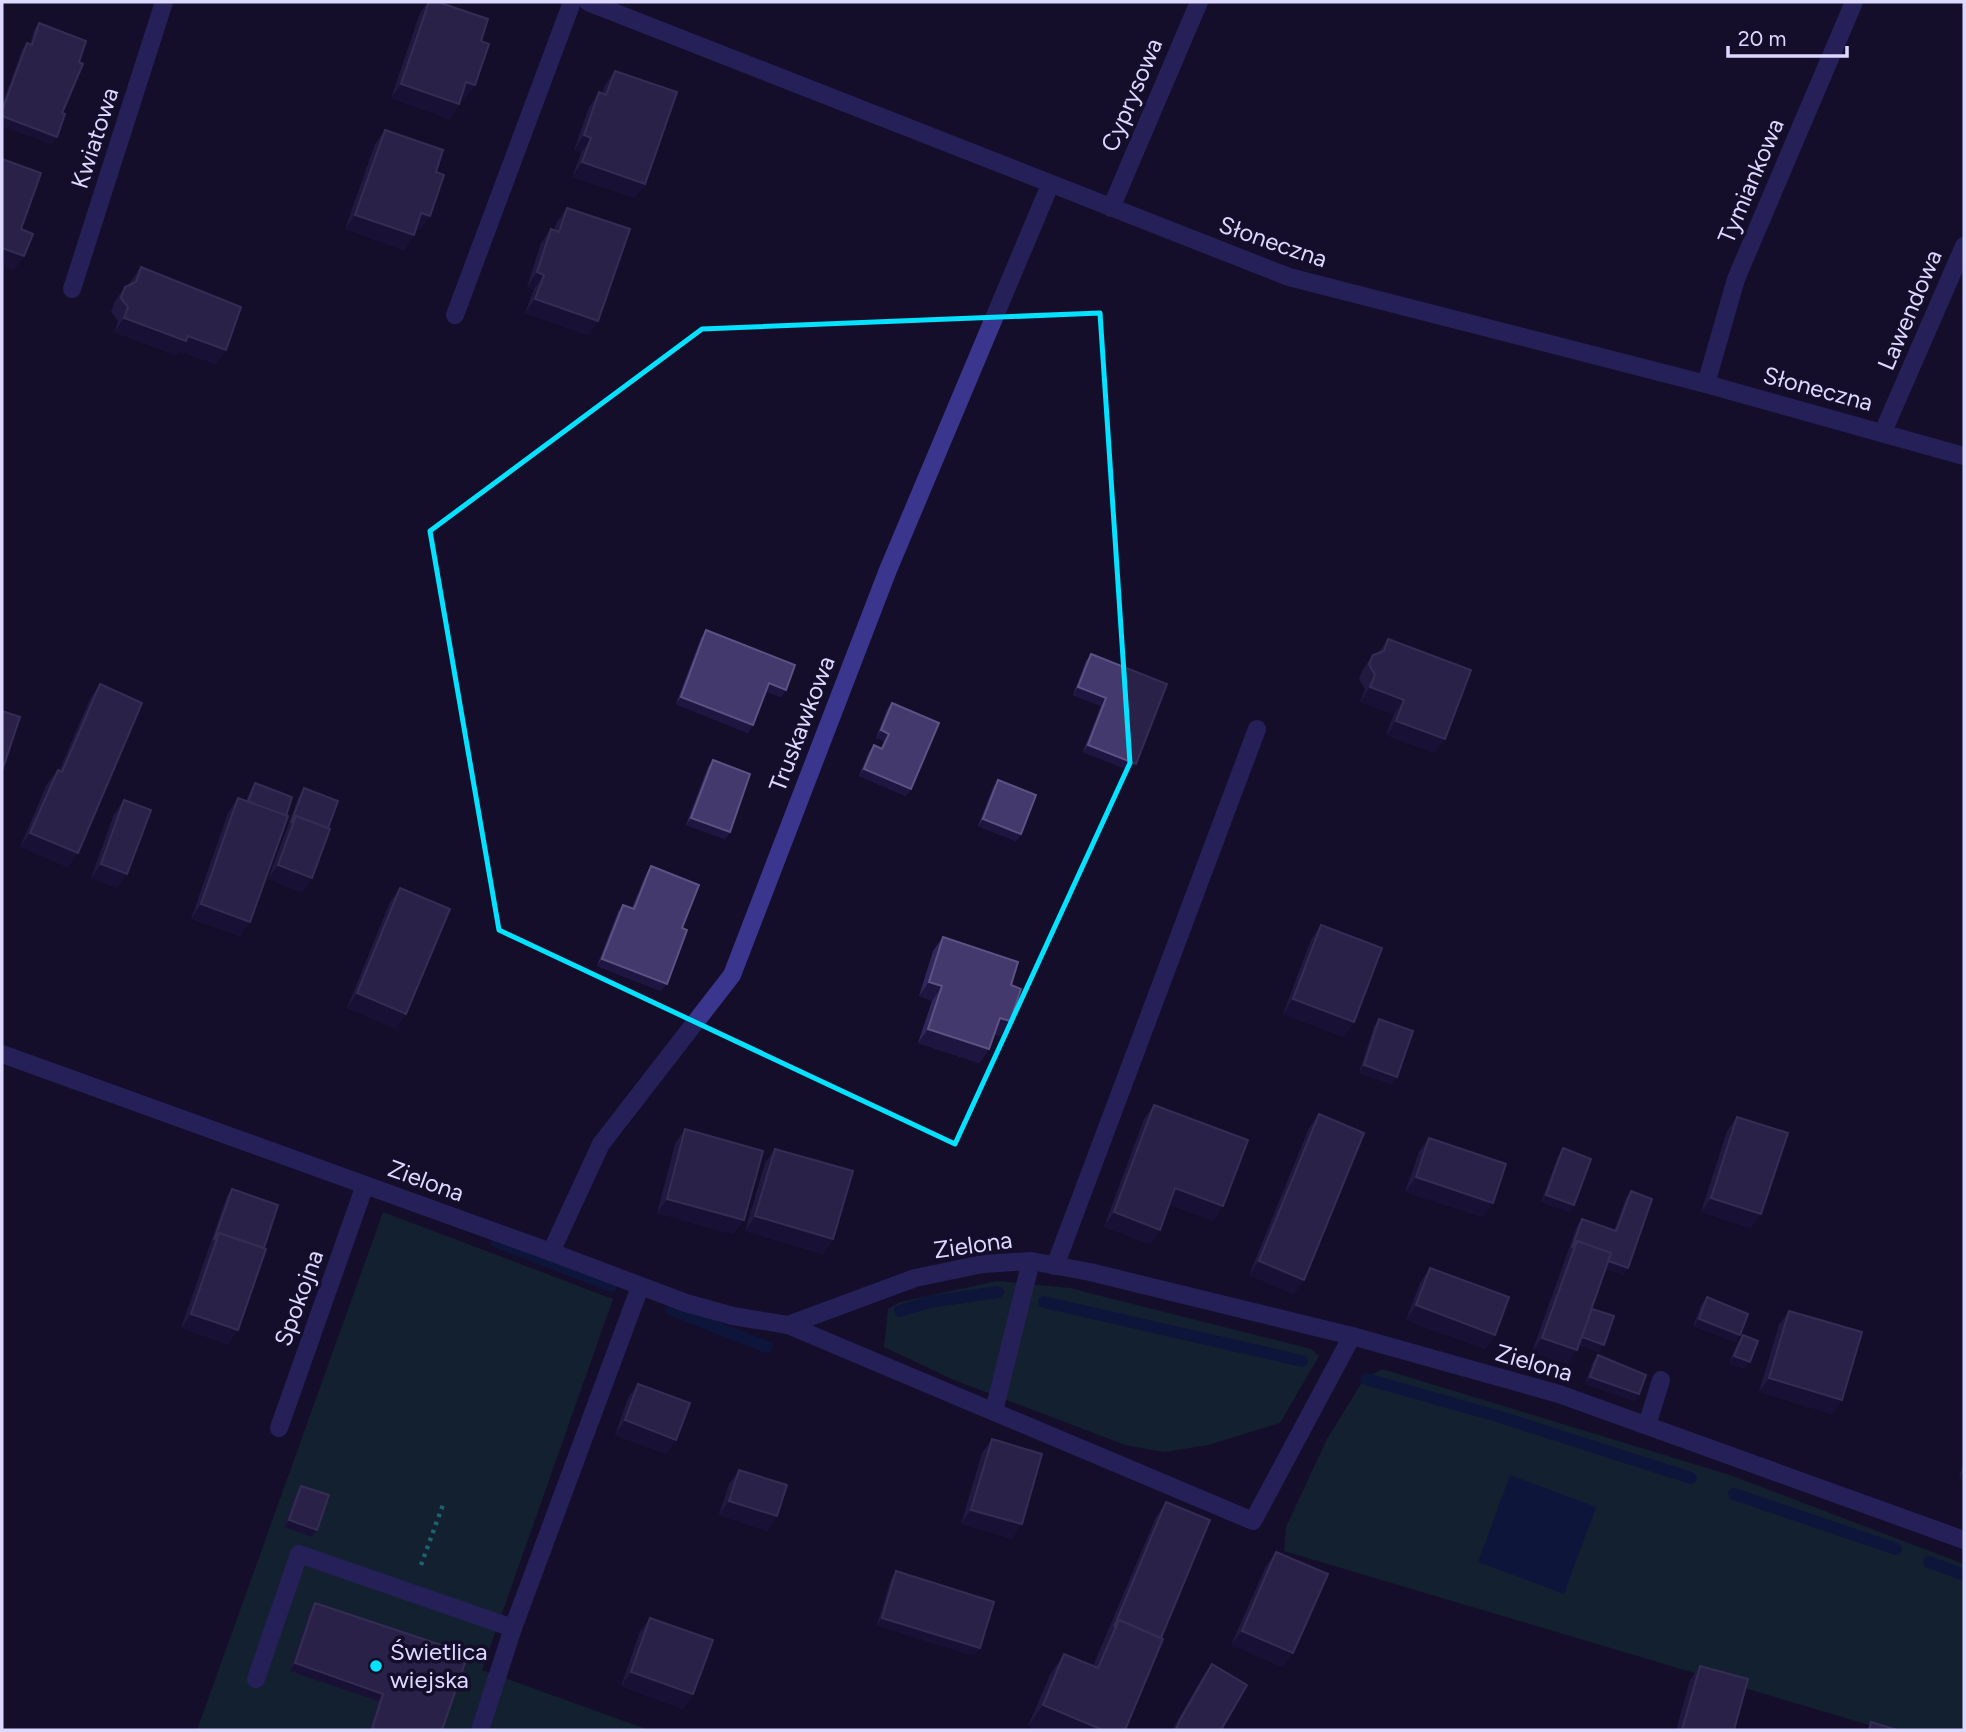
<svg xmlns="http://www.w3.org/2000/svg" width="1966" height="1732" font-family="Figtree,sans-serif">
<rect width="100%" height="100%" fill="#140e2b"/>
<g fill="#113535">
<polygon points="383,1212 613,1299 482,1670 649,1730 197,1730"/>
<polygon points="997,1281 1070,1288 1311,1349 1319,1356 1280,1423 1208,1445 1164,1452 1125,1445 954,1380 884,1347 888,1309 900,1302"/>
<polygon points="1382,1369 1730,1475 1964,1564 1964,1730 1886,1730 1284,1551 1286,1527 1327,1439 1364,1379"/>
</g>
<polygon fill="#061e4c" points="1510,1475 1596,1507 1564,1594 1478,1562"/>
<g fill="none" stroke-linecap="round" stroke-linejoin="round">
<g stroke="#061e4c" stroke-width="12">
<polyline points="497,1242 611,1286"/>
<polyline points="1044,1302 1302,1361"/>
<polyline points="672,1310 767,1347"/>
<polyline points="900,1311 929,1302 998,1292"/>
<polyline points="1366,1379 1497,1416 1691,1478"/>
<polyline points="1734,1494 1896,1549"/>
<polyline points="1929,1562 1964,1575"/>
</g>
<polyline stroke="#26c6bf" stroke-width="4.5" stroke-dasharray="3.5 5" stroke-linecap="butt" points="421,1565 444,1502"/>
<g stroke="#3a368e" stroke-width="18">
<polyline points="455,315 572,2"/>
<polyline points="1706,384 1736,279 1854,2"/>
<polyline points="1055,1266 1257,729"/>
<polyline points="788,1325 1253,1521 1352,1336"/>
<polyline points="994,1411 1031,1261"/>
<polyline points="1647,1425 1661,1380"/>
<polyline points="256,1679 299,1554 513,1628"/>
<polyline points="480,1730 513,1628 640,1287"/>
</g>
<g stroke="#3a368e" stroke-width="18">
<polyline points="588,2 1289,277 1706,384 1964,456"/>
<polyline points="1111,208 1199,2"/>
<polyline points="72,289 164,2"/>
<polyline points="1883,432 1964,246"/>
<polyline points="2,1054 551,1252 686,1303 733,1316 788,1325 915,1278 983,1264 1031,1261 1090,1272 1352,1336 1559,1394 1964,1540"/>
<polyline points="551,1252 601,1144 732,975 888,570 1050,185"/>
<polyline points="279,1428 365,1185"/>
</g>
</g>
<g fill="#31265a">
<polygon points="428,2 438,2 481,41 465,99 461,98 459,104 449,119 391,98 420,13"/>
<polygon points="39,23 62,113 52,144 2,126 2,105 22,50 27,43 30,44 34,30"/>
<polygon points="615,71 635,198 572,177 581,153 574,150 589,107 599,92 602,93 605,85"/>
<polygon points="385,130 436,172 420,230 416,229 414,235 404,250 345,229 375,144"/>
<polygon points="567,208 588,335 525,313 534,289 527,287 541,243 551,229 554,230 557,222"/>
<polygon points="141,267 216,364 179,351 176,355 114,332 118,321 111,312 115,301 125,287 129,285 131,281"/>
<polygon points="706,630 786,690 781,697 766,691 748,733 676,704 701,638"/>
<polygon points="1388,639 1435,753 1386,735 1394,714 1360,702 1365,689 1359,679 1363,669 1373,655 1378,653"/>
<polygon points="1091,654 1131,771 1083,752 1101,706 1073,695 1086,661"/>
<polygon points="100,684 68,867 20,847 47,784 58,770 59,771 90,699"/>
<polygon points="892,703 906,796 859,776 869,752 874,745 881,748 884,741 876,738 887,710"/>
<polygon points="713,760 730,832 725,839 686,825 708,767"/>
<polygon points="998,780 1021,834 1016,841 978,826 993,788"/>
<polygon points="255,783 240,936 191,919 228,813 238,798 246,801 250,791"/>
<polygon points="304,788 328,828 312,878 302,892 268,879 299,796"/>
<polygon points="124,800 127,874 117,888 91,878 114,814"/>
<polygon points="651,866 682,928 661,991 597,966 618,912 623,905 632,908 646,874"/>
<polygon points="400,888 406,1014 396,1029 347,1008 390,902"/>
<polygon points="1321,925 1344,1037 1283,1014 1311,940"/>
<polygon points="943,937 1011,985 1010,1021 1000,1036 994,1034 989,1049 979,1063 918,1043 932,1001 919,996 933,951"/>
<polygon points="1379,1019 1397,1077 1392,1084 1359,1073 1374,1026"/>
<polygon points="1154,1105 1213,1221 1170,1204 1160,1230 1150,1244 1104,1227 1144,1119"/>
<polygon points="1319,1114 1294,1294 1249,1275 1309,1128"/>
<polygon points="1737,1117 1751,1228 1701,1212 1727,1131"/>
<polygon points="685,1129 744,1220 733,1234 657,1213 675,1144"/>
<polygon points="1429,1138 1493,1203 1483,1217 1405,1192 1419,1152"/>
<polygon points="1563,1148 1574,1205 1569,1212 1541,1202 1558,1156"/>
<polygon points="775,1149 833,1239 823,1254 745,1231 765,1163"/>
<polygon points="232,1189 228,1344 181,1328 227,1196"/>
<polygon points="1631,1191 1628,1268 1623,1275 1606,1269 1592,1309 1599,1352 1579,1345 1567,1364 1532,1352 1577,1226 1582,1219 1614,1231 1626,1198"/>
<polygon points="1430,1268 1485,1349 1406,1320 1420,1283"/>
<polygon points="1707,1297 1740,1335 1735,1342 1693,1326 1701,1305"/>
<polygon points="1789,1311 1832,1414 1759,1392 1779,1325"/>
<polygon points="1743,1335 1745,1369 1729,1363 1738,1342"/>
<polygon points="1598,1355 1639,1394 1634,1401 1585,1384 1593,1362"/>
<polygon points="638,1384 666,1454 615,1435 628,1398"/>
<polygon points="992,1439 1012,1539 961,1524 982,1453"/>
<polygon points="1964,1459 1964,1480 1959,1479"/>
<polygon points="739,1470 777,1516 767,1531 719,1515 729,1484"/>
<polygon points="301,1486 317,1530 312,1537 284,1527 296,1493"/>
<polygon points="1166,1502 1161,1638 1028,1726 1050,1675 1064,1654 1093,1666 1156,1517"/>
<polygon points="1276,1552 1283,1667 1231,1645 1266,1566"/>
<polygon points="896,1571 980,1648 974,1656 877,1625 891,1579"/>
<polygon points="315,1603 442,1730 369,1730 378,1701 290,1671 310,1610"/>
<polygon points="650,1618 693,1694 683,1709 621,1686 640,1632"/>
<polygon points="1212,1664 1221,1730 1172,1730 1202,1678"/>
<polygon points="1700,1666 1734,1730 1676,1730 1690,1680"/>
</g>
<g fill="#1e1540">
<polygon points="466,82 475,85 465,99 456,96"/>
<polygon points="401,84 459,104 449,119 391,98"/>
<polygon points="2,116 57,137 52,144 2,126"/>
<polygon points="584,135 591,138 581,153 574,150"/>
<polygon points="582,162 645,184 635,198 572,177"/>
<polygon points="421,213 430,216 420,230 411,227"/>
<polygon points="355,215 414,235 404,250 345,229"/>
<polygon points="2,248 24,256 14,270 2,266"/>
<polygon points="537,272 544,275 534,289 527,287"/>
<polygon points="535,299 598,321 588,335 525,313"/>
<polygon points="124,318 188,336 226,350 216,364 179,351 176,355 114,332"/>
<polygon points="769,683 786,690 781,697 764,690"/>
<polygon points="1078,687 1106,698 1101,706 1073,695"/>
<polygon points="1370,687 1404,700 1394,714 1360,702"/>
<polygon points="681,697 753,725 748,733 676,704"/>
<polygon points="1396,721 1445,739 1435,753 1386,735"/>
<polygon points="881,730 889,734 884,741 876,738"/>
<polygon points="1088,745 1136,764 1131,771 1083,752"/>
<polygon points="864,769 911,789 906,796 859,776"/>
<polygon points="691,818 730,832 725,839 686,825"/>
<polygon points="983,819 1021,834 1016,841 978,826"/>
<polygon points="30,833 78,853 68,867 20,847"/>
<polygon points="101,864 127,874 117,888 91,878"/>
<polygon points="278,865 312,878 302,892 268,879"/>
<polygon points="201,904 250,922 240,936 191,919"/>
<polygon points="602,959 667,984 661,991 597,966"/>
<polygon points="929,982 942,986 932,1001 919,996"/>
<polygon points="357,993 406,1014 396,1029 347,1008"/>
<polygon points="1293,999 1354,1022 1344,1037 1283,1014"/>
<polygon points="1000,1018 1010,1021 1000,1036 990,1032"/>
<polygon points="928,1029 989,1049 979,1063 918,1043"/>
<polygon points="1364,1065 1397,1077 1392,1084 1359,1073"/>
<polygon points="1416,1177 1493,1203 1483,1217 1405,1192"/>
<polygon points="1175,1188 1223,1206 1213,1221 1165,1203"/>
<polygon points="1546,1195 1574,1205 1569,1212 1541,1202"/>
<polygon points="1711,1198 1761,1214 1751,1228 1701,1212"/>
<polygon points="667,1199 744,1220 733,1234 657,1213"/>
<polygon points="1114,1212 1160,1230 1150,1244 1104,1227"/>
<polygon points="755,1216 833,1239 823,1254 745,1231"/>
<polygon points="1574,1249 1628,1268 1623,1275 1571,1257"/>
<polygon points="1259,1261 1304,1280 1294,1294 1249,1275"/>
<polygon points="1416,1305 1495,1335 1485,1349 1406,1320"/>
<polygon points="191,1314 238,1330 228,1344 181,1328"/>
<polygon points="1699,1319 1740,1335 1735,1342 1693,1326"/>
<polygon points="1579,1336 1604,1345 1599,1352 1574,1343"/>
<polygon points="1542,1338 1577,1350 1567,1364 1532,1352"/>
<polygon points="1734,1356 1750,1362 1745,1369 1729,1363"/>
<polygon points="1590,1377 1639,1394 1634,1401 1585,1384"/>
<polygon points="1769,1378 1842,1400 1832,1414 1759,1392"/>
<polygon points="625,1420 676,1440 666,1454 615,1435"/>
<polygon points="1964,1471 1964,1480 1959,1479"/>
<polygon points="729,1501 777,1516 767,1531 719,1515"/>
<polygon points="971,1510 1022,1524 1012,1539 961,1524"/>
<polygon points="289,1520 317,1530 312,1537 284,1527"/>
<polygon points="882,1618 980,1648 974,1656 877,1625"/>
<polygon points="1242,1631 1293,1653 1283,1667 1231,1645"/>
<polygon points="295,1663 383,1694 378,1701 290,1671"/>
<polygon points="631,1672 693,1694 683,1709 621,1686"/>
<polygon points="1043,1705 1103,1730 1038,1730 1028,1726"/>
</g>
<g fill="#43396c" stroke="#5c5283" stroke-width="2">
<polygon points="429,2 438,2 488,19 481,41 489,44 475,85 466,82 459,104 401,84"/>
<polygon points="39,23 86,41 79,62 83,64 62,113 65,114 57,137 2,116 2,111 27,43 32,45"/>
<polygon points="615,71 677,92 645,184 582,162 591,138 584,135 599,92 606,95"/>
<polygon points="385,130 443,150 436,172 444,175 430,216 421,213 414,235 355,215"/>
<polygon points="2,159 41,173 21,229 33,234 24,256 2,248"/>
<polygon points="567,208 630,229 598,321 535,299 544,275 537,272 551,229 559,232"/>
<polygon points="141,267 241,307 226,350 188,336 186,341 124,318 128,307 121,298 125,287 136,282"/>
<polygon points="706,630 795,665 786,690 769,683 753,725 681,697"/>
<polygon points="1388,639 1471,670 1445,739 1396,721 1404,700 1370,687 1375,675 1369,664 1373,655 1384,651"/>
<polygon points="1091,654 1167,684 1136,764 1088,745 1106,698 1078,687"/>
<polygon points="100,684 142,703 78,853 30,833 58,770 62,772"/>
<polygon points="892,703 939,723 911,789 864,769 874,745 882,749 889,734 881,730"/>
<polygon points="2,711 20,717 2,771"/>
<polygon points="713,760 750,774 730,832 691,818"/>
<polygon points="998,780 1036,795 1021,834 983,819"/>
<polygon points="255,783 292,797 286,816 248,802"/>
<polygon points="304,788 338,801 328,828 296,816 291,823"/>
<polygon points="238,798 288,816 250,922 201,904"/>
<polygon points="124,800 151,810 127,874 101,864"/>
<polygon points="296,816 330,829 312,878 278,865"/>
<polygon points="651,866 699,885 682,928 687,930 667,984 602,959 623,905 634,909"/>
<polygon points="400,888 450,909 406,1014 357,993"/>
<polygon points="1321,925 1382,948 1354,1022 1293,999"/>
<polygon points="943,937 1018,962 1011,985 1021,989 1010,1021 1000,1018 989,1049 928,1029 942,986 929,982"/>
<polygon points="1379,1019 1413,1031 1397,1077 1364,1065"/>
<polygon points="1154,1105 1248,1140 1223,1206 1175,1188 1160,1230 1114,1212"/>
<polygon points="1319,1114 1364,1133 1304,1280 1259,1261"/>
<polygon points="1737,1117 1788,1133 1761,1214 1711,1198"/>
<polygon points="685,1129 763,1151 744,1220 667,1199"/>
<polygon points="1429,1138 1506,1164 1493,1203 1416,1177"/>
<polygon points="1563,1148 1591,1159 1574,1205 1546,1195"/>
<polygon points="775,1149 853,1171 833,1239 755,1216"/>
<polygon points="232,1189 278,1205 264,1248 219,1233 214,1240"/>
<polygon points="1631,1191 1652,1199 1628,1268 1608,1261 1611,1253 1577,1241 1572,1248 1582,1219 1616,1231"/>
<polygon points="219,1233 266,1249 238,1330 191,1314"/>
<polygon points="1577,1241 1611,1253 1577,1350 1542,1338"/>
<polygon points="1430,1268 1509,1297 1495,1335 1416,1305"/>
<polygon points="1707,1297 1748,1314 1740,1335 1699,1319"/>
<polygon points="1592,1309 1614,1316 1604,1345 1582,1337"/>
<polygon points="1789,1311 1862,1332 1842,1400 1769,1378"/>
<polygon points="1743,1335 1758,1341 1750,1362 1734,1356"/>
<polygon points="1598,1355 1646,1375 1639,1394 1590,1377"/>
<polygon points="638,1384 690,1403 676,1440 625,1420"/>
<polygon points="992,1439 1042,1454 1022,1524 971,1510"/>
<polygon points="739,1470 787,1485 777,1516 729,1501"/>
<polygon points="301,1486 329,1495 317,1530 289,1520"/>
<polygon points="1166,1502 1210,1520 1161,1638 1119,1620 1114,1627"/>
<polygon points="1276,1552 1328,1574 1293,1653 1242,1631"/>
<polygon points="896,1571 994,1602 980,1648 882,1618"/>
<polygon points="315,1603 468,1654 442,1730 376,1730 372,1729 383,1694 295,1663"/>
<polygon points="650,1618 713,1640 693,1694 631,1672"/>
<polygon points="1119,1620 1163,1639 1125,1730 1103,1730 1043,1705 1064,1654 1098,1668"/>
<polygon points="1212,1664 1247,1685 1221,1730 1176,1730 1180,1720"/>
<polygon points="1700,1666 1748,1679 1734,1730 1682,1730"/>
<polygon points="1871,1722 1897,1730 1869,1730"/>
</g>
<path d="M0 0H1966V1732H0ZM1100,313L1130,763L955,1144L499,930L430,531L702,329Z" fill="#140e2b" fill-opacity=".55" fill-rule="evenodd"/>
<path fill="none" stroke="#04e2ff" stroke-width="5" stroke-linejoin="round" d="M1100,313L1130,763L955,1144L499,930L430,531L702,329Z"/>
<circle fill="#04e2ff" stroke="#140e2b" stroke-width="2.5" cx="376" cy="1666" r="7"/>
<g text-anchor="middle" stroke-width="7" stroke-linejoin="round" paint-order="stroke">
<g font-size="24" fill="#ddd8ff" stroke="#140e2b">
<text transform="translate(1132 95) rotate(-67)" y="8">Cyprysowa</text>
<text transform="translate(95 138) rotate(-72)" y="8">Kwiatowa</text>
<text transform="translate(1751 181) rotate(-67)" y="8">Tymiankowa</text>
<text transform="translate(1273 242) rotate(19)" y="8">Słoneczna</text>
<text transform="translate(1910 310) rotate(-67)" y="8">Lawendowa</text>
<text transform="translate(1818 389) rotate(15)" y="8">Słoneczna</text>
<text transform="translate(802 724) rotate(-69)" y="8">Truskawkowa</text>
<text transform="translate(426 1181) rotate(20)" y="8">Zielona</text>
<text transform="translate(973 1245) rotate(-8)" y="8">Zielona</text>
<text transform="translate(299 1298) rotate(-70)" y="8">Spokojna</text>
<text transform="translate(1534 1363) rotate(16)" y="8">Zielona</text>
</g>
<g font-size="24" fill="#ddd8ff" stroke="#140e2b" text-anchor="start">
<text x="390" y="1660">Świetlica<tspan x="390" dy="28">wiejska</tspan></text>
</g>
</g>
<rect width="1966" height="1732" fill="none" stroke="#ddd8ff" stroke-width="7"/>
<path d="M1728 46v10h119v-10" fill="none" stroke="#ddd8ff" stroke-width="3.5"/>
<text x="1738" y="46" font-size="21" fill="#ddd8ff" stroke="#140e2b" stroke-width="5" paint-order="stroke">20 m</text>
</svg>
